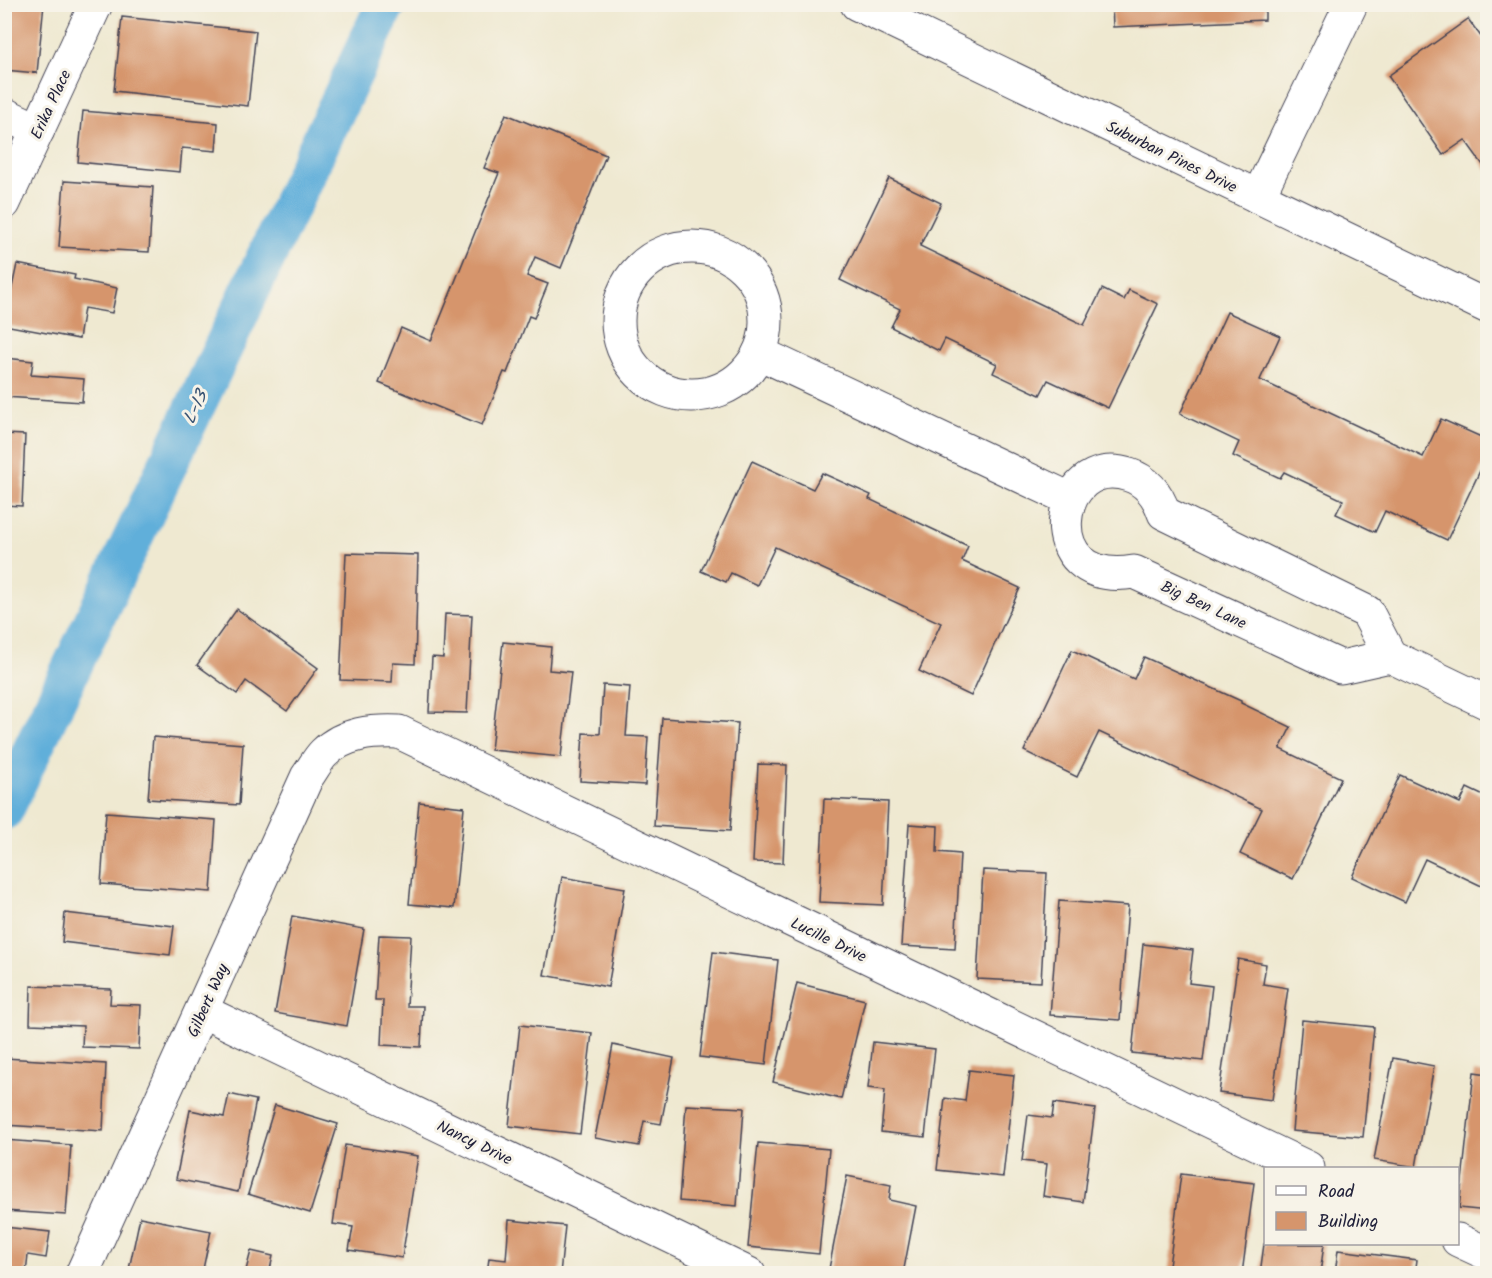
<svg xmlns="http://www.w3.org/2000/svg" width="1492" height="1278" font-family="Kalam,sans-serif">
<rect width="100%" height="100%" fill="#f7f3e8"/>
<filter id="ink" filterUnits="userSpaceOnUse"><feTurbulence type="fractalNoise" baseFrequency=".0167" numOctaves="2"/><feDisplacementMap in="SourceGraphic" scale="12" xChannelSelector="R" yChannelSelector="G"/><feConvolveMatrix kernelMatrix="1 2 1 2 8 2 1 2 1" color-interpolation-filters="sRGB"/></filter>
<filter id="wash" filterUnits="userSpaceOnUse"><feTurbulence type="fractalNoise" baseFrequency=".008" numOctaves="4" result="noise"/><feDisplacementMap in="SourceGraphic" scale="24" xChannelSelector="R" yChannelSelector="G"/><feGaussianBlur stdDeviation="1.35" result="paint"/><feColorMatrix in="noise" values="0 0 0 0 0 0 0 0 0 0 0 0 0 0 0 0 0 1.4 0 .05"/><feComposite in="paint" operator="in"/></filter>
<g filter="url(#wash)">
<rect width="100%" height="100%" fill="#efe9d1"/>
<g fill="none" stroke-linecap="round" stroke-linejoin="round">
<polyline stroke="#60afda" stroke-width="40" points="4,810 386,4"/>
</g>
<g id="blocks">
<g fill="#d6956c">
<polygon points="4,4 44,4 37,73 4,70"/>
<polygon points="1112,4 1265,4 1265,20 1113,27"/>
<polygon points="122,17 256,31 248,106 114,91"/>
<polygon points="1468,19 1488,46 1488,172 1465,140 1443,155 1388,76"/>
<polygon points="83,111 218,123 216,151 182,148 180,172 78,162"/>
<polygon points="506,114 606,155 561,268 535,257 527,276 548,284 534,318 529,316 507,373 504,372 482,425 379,383 401,328 431,341 499,173 484,168"/>
<polygon points="889,178 941,203 920,246 1084,325 1102,289 1124,300 1129,290 1158,304 1108,408 1048,380 1040,395 993,373 997,364 945,339 939,351 891,327 900,309 840,280"/>
<polygon points="64,181 153,187 149,252 59,247"/>
<polygon points="17,264 75,275 74,279 117,288 112,313 84,308 79,339 4,325"/>
<polygon points="1227,312 1280,336 1260,380 1423,457 1441,419 1488,440 1488,454 1447,540 1385,511 1375,532 1336,514 1343,500 1284,472 1280,478 1233,456 1239,442 1180,414"/>
<polygon points="5,358 33,361 31,375 84,379 82,402 5,397"/>
<polygon points="4,434 25,435 22,506 4,505"/>
<polygon points="752,461 813,489 822,473 871,495 869,499 968,546 962,561 1020,588 971,696 919,671 941,623 775,547 757,585 731,573 726,582 701,571"/>
<polygon points="346,553 418,555 415,664 393,663 392,682 340,680"/>
<polygon points="237,609 318,668 287,711 246,681 237,694 197,665"/>
<polygon points="445,614 472,615 467,713 429,712 432,657 443,658"/>
<polygon points="503,642 551,647 549,670 571,672 561,757 491,750"/>
<polygon points="1072,650 1134,679 1144,657 1241,701 1241,703 1291,727 1280,749 1341,778 1293,879 1240,854 1262,809 1099,732 1077,777 1024,751"/>
<polygon points="603,685 630,687 626,736 648,737 645,785 580,781 583,733 600,734"/>
<polygon points="662,718 738,723 730,831 654,826"/>
<polygon points="153,737 243,744 239,805 148,799"/>
<polygon points="758,764 787,765 783,863 753,862"/>
<polygon points="1400,775 1460,803 1467,788 1488,798 1488,889 1425,859 1405,902 1352,877"/>
<polygon points="824,799 888,802 883,905 819,902"/>
<polygon points="419,802 464,807 454,908 409,904"/>
<polygon points="106,812 216,820 211,892 101,884"/>
<polygon points="909,824 938,826 937,852 960,854 955,949 901,946"/>
<polygon points="983,870 1047,873 1041,982 977,979"/>
<polygon points="562,877 625,888 608,987 544,975"/>
<polygon points="1059,901 1128,906 1120,1020 1050,1015"/>
<polygon points="65,913 174,926 170,955 62,942"/>
<polygon points="292,916 364,929 347,1026 275,1013"/>
<polygon points="379,935 411,936 407,1006 423,1006 421,1047 381,1045 383,1000 375,1000"/>
<polygon points="1143,944 1193,950 1189,983 1212,986 1203,1061 1132,1053"/>
<polygon points="713,952 778,960 766,1065 700,1057"/>
<polygon points="1238,959 1266,964 1263,984 1288,988 1272,1100 1219,1093"/>
<polygon points="797,983 865,1000 841,1099 773,1082"/>
<polygon points="31,986 111,989 110,1004 141,1005 139,1049 82,1047 83,1026 30,1024"/>
<polygon points="1302,1020 1374,1027 1363,1137 1292,1131"/>
<polygon points="520,1025 592,1033 580,1134 509,1126"/>
<polygon points="873,1042 935,1049 925,1137 881,1132 885,1090 868,1088"/>
<polygon points="613,1045 674,1058 661,1124 644,1121 639,1146 595,1138"/>
<polygon points="4,1058 106,1064 103,1131 4,1125"/>
<polygon points="1393,1058 1434,1066 1416,1167 1374,1160"/>
<polygon points="969,1070 1014,1075 1003,1177 937,1170 945,1098 965,1101"/>
<polygon points="1474,1072 1488,1074 1488,1211 1459,1208"/>
<polygon points="229,1094 256,1100 238,1192 176,1179 190,1110 224,1117"/>
<polygon points="1054,1103 1095,1109 1083,1202 1043,1196 1047,1164 1022,1161 1028,1115 1052,1118"/>
<polygon points="275,1105 338,1124 310,1213 248,1194"/>
<polygon points="686,1105 744,1108 737,1206 679,1201"/>
<polygon points="4,1140 71,1145 66,1215 4,1211"/>
<polygon points="758,1143 829,1149 819,1254 748,1247"/>
<polygon points="345,1145 418,1156 402,1258 349,1250 353,1227 333,1224"/>
<polygon points="1181,1174 1254,1183 1242,1274 1168,1274"/>
<polygon points="847,1176 891,1185 889,1200 916,1206 903,1274 828,1274"/>
<polygon points="140,1217 211,1231 202,1274 128,1274"/>
<polygon points="509,1220 565,1226 560,1274 487,1274 489,1258 506,1260"/>
<polygon points="4,1227 50,1232 46,1258 28,1255 26,1274 4,1274"/>
<polygon points="1264,1244 1324,1244 1320,1274 1260,1274"/>
<polygon points="1338,1250 1417,1260 1415,1274 1335,1274"/>
<polygon points="251,1251 273,1256 269,1274 245,1274"/>
</g>
</g>
</g>
<g filter="url(#ink)">
<use href="#blocks" fill-opacity="0" stroke="#414052" stroke-width="1.5"/>
<g fill="none" stroke-linecap="round" stroke-linejoin="round">
<defs>
<g id="minor">
<polyline points="857,4 1488,307"/>
<polyline points="4,114 38,130"/>
<polyline points="1258,197 1351,4"/>
<polyline points="4,203 96,4"/>
<circle cx="692" cy="321" r="74"/>
<polyline points="759,353 1070,499"/>
<path d="M1390,656L1341,667L1134,572C1033,589 1054,450 1129,475C1148,481 1158,495 1164,513L1367,612L1390,656L1488,703"/>
<polyline points="202,1011 749,1274"/>
<polyline points="1458,1240 1488,1254"/>
<path d="M82,1274L307,777C313,769 317,760 324,753C344,733 372,731 399,732L1308,1168"/>
</g>
</defs>
<use href="#minor" stroke="#414052" stroke-width="35"/>
<use href="#minor" stroke="#fff" stroke-width="33"/>
</g>
</g>
<g text-anchor="middle" stroke-width="6" stroke-linejoin="round" paint-order="stroke">
<g font-size="16" fill="#22223b" stroke="#f7f3e8">
<text transform="translate(50 104) rotate(-65)" y="6">Erika Place</text>
<text transform="translate(1172 156) rotate(26)" y="6">Suburban Pines Drive</text>
<text transform="translate(1204 604) rotate(25)" y="6">Big Ben Lane</text>
<text transform="translate(829 939) rotate(26)" y="6">Lucille Drive</text>
<text transform="translate(207 1000) rotate(-66)" y="6">Gilbert Way</text>
<text transform="translate(475 1142) rotate(26)" y="6">Nancy Drive</text>
</g>
<g font-size="18" font-style="italic" fill="#385373" stroke="#f7f3e8">
<text transform="translate(195 407) rotate(-65)" y="6">L-13</text>
</g>
</g>
<rect width="1492" height="1278" fill="none" stroke="#f7f3e8" stroke-width="24"/>
<rect x="1264" y="1167" width="195" height="78" fill="#f7f3e8" stroke="#a29fa3" stroke-width="1.5"/>
<rect x="1276" y="1186" width="30" height="9" fill="#ffffff" stroke="#a29fa3" stroke-width="1.5"/>
<text x="1318" y="1197" font-size="18" fill="#22223b">Road</text>
<rect x="1276" y="1212" width="30" height="18" fill="#d6956c" stroke="#a29fa3" stroke-width="1.5"/>
<text x="1318" y="1227" font-size="18" fill="#22223b">Building</text>
</svg>
